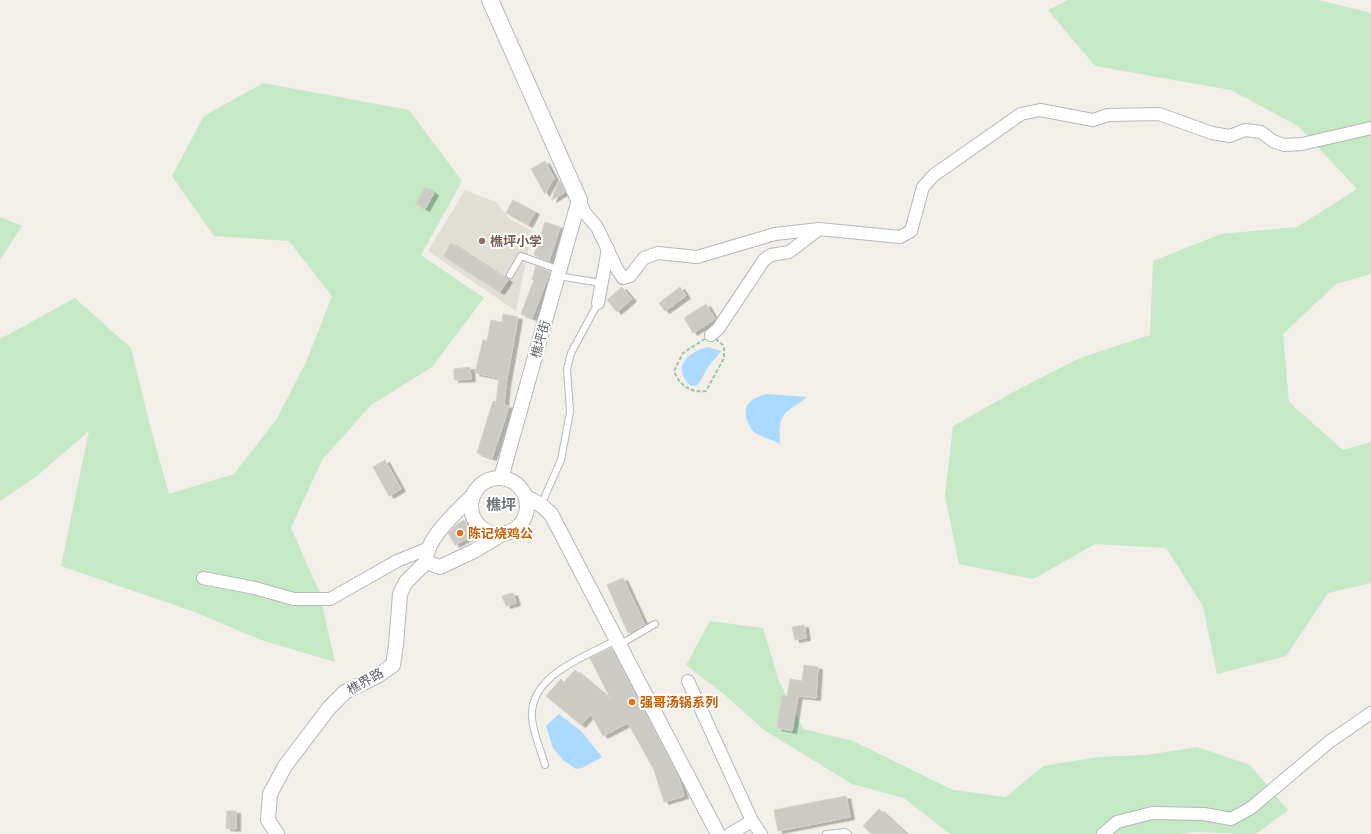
<svg xmlns="http://www.w3.org/2000/svg" width="1371" height="834" font-family="Inter,'Noto Sans SC',sans-serif">
<defs>
<filter id="shadow"><feDropShadow dx="4.5" dy="2.5" stdDeviation="0" flood-color="#0004"/></filter>
</defs>
<rect width="100%" height="100%" fill="#f1efe8"/>
<polygon fill="#e1ded6" points="465,190 496,202 510,219 532,231 516,311 428,251"/>
<g fill="#c5e8c5">
<polygon points="1068,0 1318,0 1371,13 1371,274 1336,284 1283,334 1289,402 1343,450 1371,442 1371,583 1328,593 1286,656 1217,674 1203,606 1166,548 1095,544 1033,579 959,564 945,496 953,426 1019,389 1080,358 1150,335 1153,261 1221,234 1297,227 1357,189 1298,126 1231,90 1095,66 1048,10"/>
<polygon points="263,83 409,110 462,181 421,255 484,298 432,367 371,405 322,460 291,528 319,591 335,662 261,640 195,612 61,566 89,431 37,476 0,501 0,339 75,298 131,348 149,422 169,494 234,474 276,420 307,360 332,296 289,241 214,236 172,176 204,116"/>
<polygon points="0,217 22,226 0,260"/>
<polygon points="710,621 763,628 779,681 803,729 853,741 953,790 1006,797 1043,766 1098,757 1147,755 1197,747 1250,765 1288,810 1256,834 1193,832 1179,834 950,834 904,798 852,784 764,730 725,695 686,665"/>
</g>
<g fill="#aadaff">
<path d="M708,347L721,351L708,367L698,385L691,386C671,368 687,352 708,347Z"/>
<path d="M766,394L807,397C784,415 778,411 780,444C773,440 761,437 754,432C747,425 742,410 749,403C753,398 760,396 766,394Z"/>
<polygon points="559,714 582,732 602,757 582,768 576,769 563,760 553,748 546,726"/>
</g>
<g fill="#cccac5" stroke="#d6d1c6" filter="url(#shadow)">
<polygon points="545,161 554,178 545,194 531,169"/>
<polygon points="560,181 565,192 552,200 557,183"/>
<polygon points="425,187 434,193 425,209 416,204"/>
<polygon points="513,200 535,212 528,225 506,213"/>
<polygon points="545,222 560,227 549,261 534,255"/>
<polygon points="451,243 508,280 500,292 443,256"/>
<polygon points="536,266 550,272 532,318 521,314 534,280 532,279"/>
<polygon points="622,287 632,299 617,312 607,300"/>
<polygon points="680,287 686,296 665,311 659,303"/>
<polygon points="706,304 715,319 693,333 684,318"/>
<polygon points="503,314 518,317 506,384 504,405 509,406 492,458 477,453 493,401 496,402 499,378 475,373 483,340 487,341 491,320 502,322"/>
<polygon points="470,367 471,379 454,380 454,369"/>
<polygon points="385,460 401,489 389,496 373,467"/>
<polygon points="464,520 473,535 455,545 448,533 455,526"/>
<polygon points="623,578 645,625 628,633 607,585"/>
<polygon points="513,593 516,603 506,606 502,596"/>
<polygon points="804,625 806,638 795,640 792,627"/>
<polygon points="611,648 678,776 684,796 664,802 654,770 628,723 603,736 591,714 581,725 546,696 561,679 564,682 575,670 611,700 590,658"/>
<polygon points="804,665 818,667 816,698 798,696 792,731 777,728 782,695 787,696 790,679 802,681"/>
<polygon points="846,796 850,817 778,831 774,810"/>
<polygon points="879,809 906,834 872,834 863,826"/>
<polygon points="227,811 236,811 236,829 226,828"/>
</g>
<g fill="none" stroke-linecap="round" stroke-linejoin="round">
<defs>
<g id="service">
<polyline points="510,275 521,256 560,270"/>
<polyline points="558,276 601,283"/>
<polyline points="541,505 561,460 570,412 567,369 571,353 598,303"/>
<polyline points="619,645 655,624"/>
<path d="M545,765C541,750 533,733 532,718C529,675 585,657 616,640"/>
<polyline points="826,834 845,832 848,834"/>
</g>
<g id="minor">
<polyline points="579,200 585,213 597,227 617,269 623,278 630,276 644,258 658,253 697,257 775,234 819,229 900,237 911,231 923,187 934,175 1021,114 1040,110 1093,120 1108,115 1159,114 1212,133 1230,136 1245,130 1261,132 1273,141 1284,145 1302,144 1371,128"/>
<polyline points="598,303 608,249"/>
<polyline points="711,335 718,329 764,260 771,255 789,252 818,230"/>
<polyline points="203,578 255,588 294,599 330,599 397,561 429,548"/>
<polyline points="688,681 752,821 761,834"/>
<polyline points="730,834 752,821"/>
<polyline points="1103,834 1117,822 1152,813 1204,814 1231,819 1251,808 1329,742 1371,713"/>
</g>
<g id="tertiary">
<polyline points="501,478 579,200"/>
<circle cx="499" cy="506" r="28"/>
<polyline points="526,497 541,505 551,514 718,834"/>
<polyline points="426,562 440,567 474,551 504,533"/>
<path d="M426,562C425,538 458,511 474,494"/>
<polyline points="277,834 268,820 270,794 285,766 329,708 345,692 379,675 393,665 396,645 400,594 406,582 426,562"/>
</g>
<polyline id="secondary" points="490,0 579,200"/>
</defs>
<use href="#service" stroke="#b5b8bc" stroke-width="8"/>
<use href="#minor" stroke="#b5b8bc" stroke-width="14"/>
<use href="#tertiary" stroke="#b5b8bc" stroke-width="16"/>
<use href="#secondary" stroke="#b6babf" stroke-width="18"/>
<path stroke="#9cc7a9" stroke-width="2" stroke-dasharray="4 2" stroke-linecap="butt" d="M711,335L724,346V358L706,391C690,393 679,385 674,371L683,353Z"/>
<use href="#service" stroke="#fff" stroke-width="6"/>
<use href="#minor" stroke="#fff" stroke-width="12"/>
<use href="#tertiary" stroke="#fff" stroke-width="14"/>
<use href="#secondary" stroke="#fff" stroke-width="16"/>
</g>
<circle fill="#8d6e63" stroke="#fff" stroke-width="1.5" cx="482" cy="241" r="4"/>
<g fill="#e8710a" stroke="#fff" stroke-width="1.5">
<circle cx="460" cy="533" r="4"/>
<circle cx="632" cy="702" r="4"/>
</g>
<g text-anchor="middle" stroke-width="4" stroke-linejoin="round" paint-order="stroke">
<g font-size="13" font-weight="bold" fill="#785e54" stroke="#fff" text-anchor="start">
<text x="490" y="246">樵坪小学</text>
</g>
<g font-size="13" fill="#5f6368" stroke="#fff">
<text transform="translate(540 339) rotate(-74)" y="5">樵坪街</text>
<text transform="translate(365 681) rotate(-30)" y="5">樵界路</text>
</g>
<g font-size="13" font-weight="bold" fill="#c56008" stroke="#fff" text-anchor="start">
<text x="468" y="538">陈记烧鸡公</text>
<text x="640" y="707">强哥汤锅系列</text>
</g>
<g font-size="15" font-weight="bold" fill="#70757a" stroke="#fff">
<text x="501" y="510">樵坪</text>
</g>
</g>
</svg>
